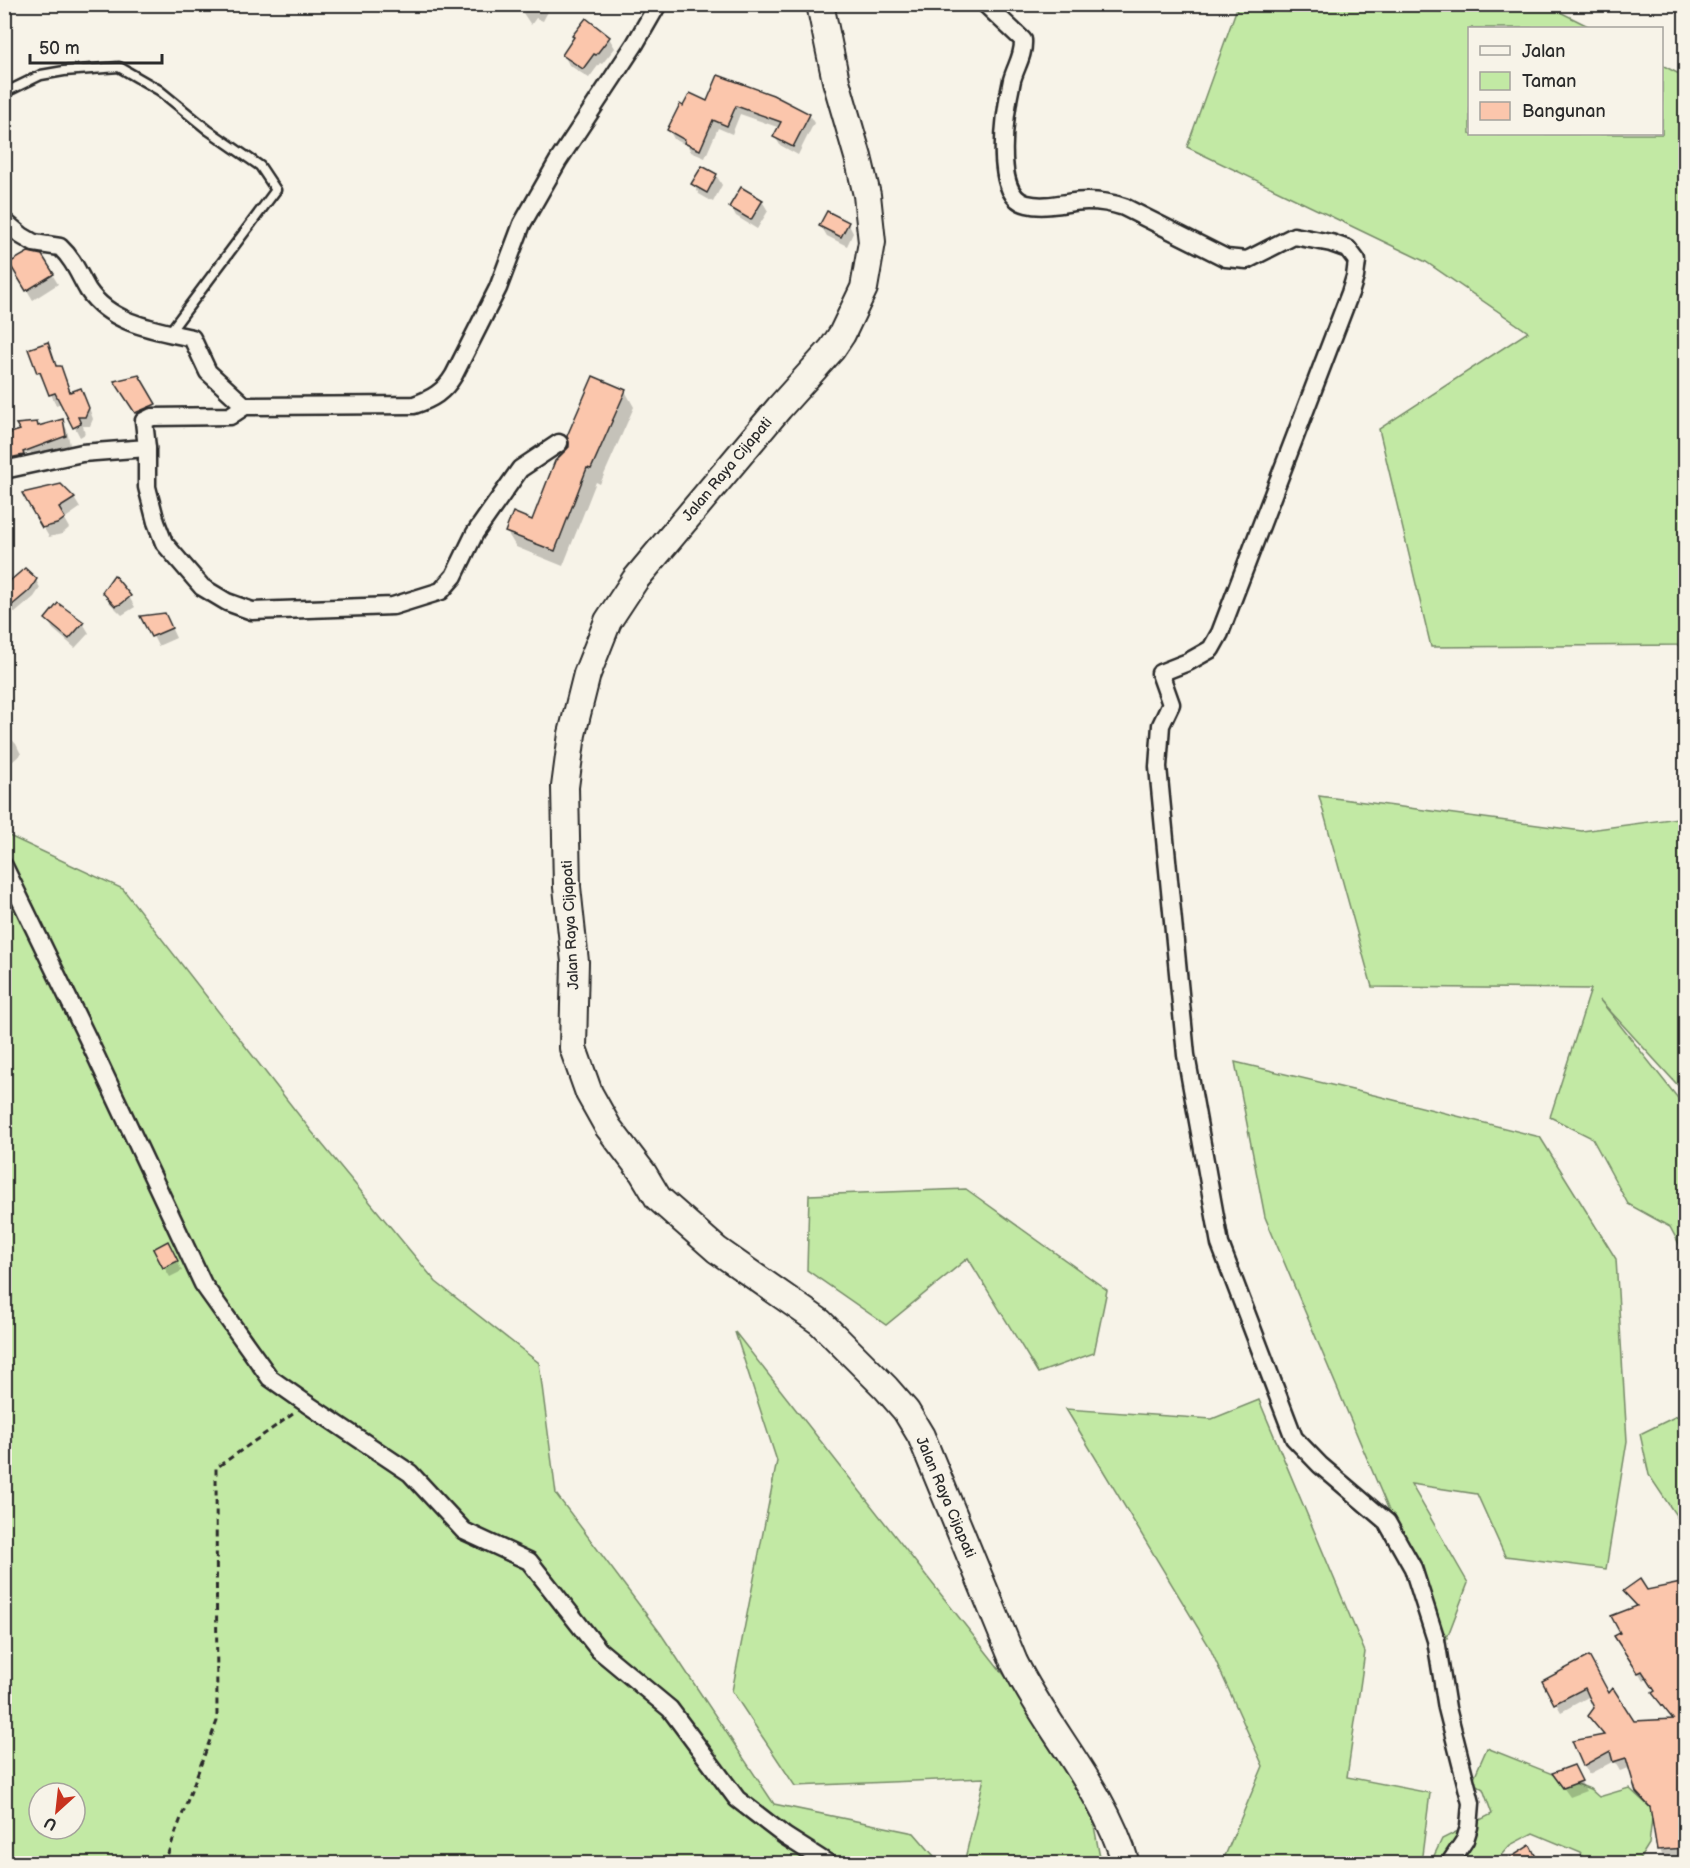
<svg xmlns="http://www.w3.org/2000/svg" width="1690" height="1868" font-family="'Balsamiq Sans',sans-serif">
<rect width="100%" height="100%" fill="#f7f3e8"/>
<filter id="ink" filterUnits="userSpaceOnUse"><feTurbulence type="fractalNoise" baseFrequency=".0167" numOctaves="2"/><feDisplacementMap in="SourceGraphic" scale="12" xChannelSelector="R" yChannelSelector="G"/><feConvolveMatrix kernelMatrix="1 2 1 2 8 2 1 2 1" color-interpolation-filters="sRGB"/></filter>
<g filter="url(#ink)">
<g fill="#c2e9a4" stroke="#768a68" stroke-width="1.5" fill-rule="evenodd">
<polygon points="1238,5 1546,5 1592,28 1470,28 1470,134 1662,134 1662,65 1685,77 1685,645 1431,647 1379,429 1528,332 1426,262 1187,147"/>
<polygon points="1319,796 1582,831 1685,817 1685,1093 1600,1000 1685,1107 1685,1255 1670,1227 1628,1204 1592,1138 1550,1117 1591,989 1372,987"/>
<path d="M5,834L123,889L312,1132L436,1282L539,1363L556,1494L661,1634L774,1804L914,1833L940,1863L5,1864ZM39,1793H75V1829H39Z"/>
<polygon points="1235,1062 1378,1096 1540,1137 1616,1259 1627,1441 1606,1569 1505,1556 1477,1494 1411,1484 1468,1583 1445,1643 1265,1217"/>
<polygon points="966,1189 1107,1290 1094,1353 1038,1373 968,1258 886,1325 807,1270 809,1195"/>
<polygon points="735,1332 1085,1778 1101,1863 964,1863 984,1778 795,1786 732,1691 777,1461"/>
<polygon points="1259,1400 1365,1652 1347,1777 1430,1793 1421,1863 1222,1863 1263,1766 1209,1646 1066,1409 1212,1419"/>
<polygon points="1685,1412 1685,1529 1649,1475 1640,1434"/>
<polygon points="1487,1748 1590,1789 1599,1797 1629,1788 1653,1810 1649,1844 1637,1863 1584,1863 1581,1853 1533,1833 1510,1845 1494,1863 1430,1864 1442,1839 1492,1814 1483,1789 1472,1782"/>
</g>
<g fill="#0003">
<polygon points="521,4 552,4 543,21 536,18 531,25 523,13 524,11"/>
<polygon points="586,20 609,38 615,48 602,64 600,63 589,78 569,65 564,55"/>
<polygon points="719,77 809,115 814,123 798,155 780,145 775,137 780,128 740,114 732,134 718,128 705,158 691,152 688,146 674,139 669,130 707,103"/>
<polygon points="716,175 722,185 713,202 699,194 693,184"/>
<polygon points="762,201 768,211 757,229 736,216 731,207"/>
<polygon points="848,223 853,233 847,246 827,236 821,226"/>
<polygon points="41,256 58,284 33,300 11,264"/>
<polygon points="48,344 58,368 60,368 66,378 71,393 81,389 86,399 93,419 90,426 83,426 85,434 80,437 62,403 56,405 45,381 44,382 38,372"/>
<polygon points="138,377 160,414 142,422 122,391"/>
<polygon points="625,391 634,407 600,484 596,482 563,566 516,547 507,532 533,522 570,448"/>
<polygon points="62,421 67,430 70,445 27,461 4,464 4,461 31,455 31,452 4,458"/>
<polygon points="24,494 74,498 80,508 64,519 69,528 62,534 49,537"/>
<polygon points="36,580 40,588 34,597 15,613 4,601"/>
<polygon points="104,592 129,597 135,607 122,615 109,602"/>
<polygon points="58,605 83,623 89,633 75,648 53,629 47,619"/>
<polygon points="170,625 176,638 158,646 153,636"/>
<polygon points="4,731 16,744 21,754 4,769"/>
<polygon points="173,1253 182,1271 170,1277 164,1267"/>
<polygon points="1686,1583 1686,1857 1664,1858 1659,1849 1652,1811 1642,1800 1637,1790 1630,1767 1620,1771 1614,1761 1589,1774 1584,1765 1604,1737 1590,1716 1596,1709 1590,1696 1561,1712 1544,1682 1588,1658 1609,1696 1633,1722 1674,1720 1659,1702 1654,1693 1656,1691 1648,1679 1644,1681 1621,1646 1623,1634 1637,1607 1625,1591 1646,1592"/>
<polygon points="1573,1767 1586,1791 1570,1797 1560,1783"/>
<polygon points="1535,1855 1538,1863 1573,1856 1577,1864 1506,1864 1506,1863"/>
</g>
<g fill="#fbc6ac" stroke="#2b2b2b" stroke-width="1.5">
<polygon points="586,18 610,37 596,55 594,54 583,69 562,55 574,37 572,36"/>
<polygon points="718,75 773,95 810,114 793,147 773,137 781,122 736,106 727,126 713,120 700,150 684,143 685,140 667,130 680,104 683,106 690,93 707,101"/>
<polygon points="702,166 717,174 707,193 691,184"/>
<polygon points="741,187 763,200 751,220 729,207"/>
<polygon points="827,211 849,222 841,237 819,226"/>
<polygon points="28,252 42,255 54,274 26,291 9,263"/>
<polygon points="48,342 56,366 61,366 70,392 81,388 89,408 85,417 78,417 81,424 73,428 55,393 49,395 40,372 37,373 28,349"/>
<polygon points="139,375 156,404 135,413 114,381"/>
<polygon points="593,376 626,390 591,469 587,468 555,551 505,532 513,512 532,520 555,461 569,447 569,442 567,436"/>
<polygon points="63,419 66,436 23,452 24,455 4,459 4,435 20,430 16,424 37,422 38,426"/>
<polygon points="61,484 75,498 59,508 65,518 57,524 42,528 22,493"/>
<polygon points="25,568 37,579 30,590 4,612 4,586"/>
<polygon points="114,575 131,596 121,604 115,606 102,592"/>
<polygon points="58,603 84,622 69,639 45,619"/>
<polygon points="165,613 172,628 151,637 140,616"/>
<polygon points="168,1241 178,1261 163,1268 153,1249"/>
<polygon points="1640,1579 1647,1590 1686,1582 1686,1848 1657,1850 1650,1807 1636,1792 1626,1758 1613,1762 1610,1751 1583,1766 1572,1741 1604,1735 1588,1716 1594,1708 1585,1688 1554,1704 1542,1681 1589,1656 1609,1693 1613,1688 1634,1721 1673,1719 1652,1693 1655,1691 1642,1671 1638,1673 1614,1636 1620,1633 1611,1616 1637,1606 1623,1591"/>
<polygon points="1574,1765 1582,1781 1563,1788 1552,1773"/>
<polygon points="1530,1845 1539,1863 1502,1863"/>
</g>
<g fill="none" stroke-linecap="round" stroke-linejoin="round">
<defs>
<polyline id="service" points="4,93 41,75 64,71 119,67 159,90 208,130 260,166 276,190 169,333"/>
<g id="minor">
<path d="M985,4L1023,40C1024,55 1016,66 1012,80C1006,107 991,196 1027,204C1047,209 1068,201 1087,201C1100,201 1112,203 1124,207L1226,258L1247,260L1294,236L1331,243L1348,249L1357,261L1355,277L1350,293L1220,633L1211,649L1188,662L1160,673L1171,704L1161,725L1158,767L1186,1055L1220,1244L1294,1438L1320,1465L1387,1522L1413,1568L1436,1640L1447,1708L1471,1803L1469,1827L1465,1840L1449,1864"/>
<path d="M4,221L22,236L34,243L60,247C74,260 79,275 88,290C111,324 156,330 192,338L208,372L245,406"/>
<polyline points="147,448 147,487 156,522 164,543 202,587 227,602 252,611 393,606 441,591 454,576 475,533 520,469 559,443"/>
<path d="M4,470L82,453L147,448L144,421L152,417L230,416L245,406L414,405C432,399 444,392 454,375L498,288L522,224L558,161L635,44L658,4"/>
<polyline points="4,866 87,1037 203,1284 270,1378 307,1404 410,1473 464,1531 529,1561 599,1650 670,1709 737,1799 785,1836 829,1864"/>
</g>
<path id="primary" d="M820,4L836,81L858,157L867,195L872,242L864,288L842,334L832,349L779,408L635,580L608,621L587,674L572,734L565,787L567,887L575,962L573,1048L589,1093L608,1127L643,1173L658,1198L717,1250L820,1322L886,1388L906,1411L921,1436L1014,1662C1048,1731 1104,1789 1126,1864"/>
</defs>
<use href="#service" stroke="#2b2b2b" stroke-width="13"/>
<use href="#minor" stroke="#2b2b2b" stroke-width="21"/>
<use href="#primary" stroke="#2b2b2b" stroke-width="30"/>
<polyline stroke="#2b2b2b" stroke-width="3" stroke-dasharray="6 4.5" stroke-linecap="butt" points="164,1864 217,1721 216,1468 293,1414"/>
<use href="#service" stroke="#f7f3e8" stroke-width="8"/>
<use href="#minor" stroke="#f7f3e8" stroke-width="16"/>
<use href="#primary" stroke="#f7f3e8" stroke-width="26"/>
</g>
</g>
<g text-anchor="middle" stroke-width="4.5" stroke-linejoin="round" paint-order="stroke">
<g font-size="15" fill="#2b2b2b" stroke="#f7f3e8">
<text transform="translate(727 469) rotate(-50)" y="5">Jalan Raya Cijapati</text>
<text transform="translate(570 925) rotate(-93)" y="5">Jalan Raya Cijapati</text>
<text transform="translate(946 1497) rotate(67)" y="5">Jalan Raya Cijapati</text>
</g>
</g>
<rect width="1690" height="1868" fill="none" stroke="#f7f3e8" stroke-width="24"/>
<rect x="12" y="12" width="1666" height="1844" fill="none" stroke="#2b2b2b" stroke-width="2" filter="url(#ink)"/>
<rect x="1468" y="27" width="195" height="108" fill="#f7f3e8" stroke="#a5a39c" stroke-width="1.5"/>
<rect x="1480" y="46" width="30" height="9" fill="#f7f3e8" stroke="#a5a39c" stroke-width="1.5"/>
<text x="1522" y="57" font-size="18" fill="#2b2b2b">Jalan</text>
<rect x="1480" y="72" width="30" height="18" fill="#c2e9a4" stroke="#a5a39c" stroke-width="1.5"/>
<text x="1522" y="87" font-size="18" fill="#2b2b2b">Taman</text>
<rect x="1480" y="102" width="30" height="18" fill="#fbc6ac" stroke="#a5a39c" stroke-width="1.5"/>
<text x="1522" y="117" font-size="18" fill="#2b2b2b">Bangunan</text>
<g transform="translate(57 1811) rotate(207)"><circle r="28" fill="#f7f3e8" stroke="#a5a39c" stroke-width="1.5"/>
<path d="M0-4.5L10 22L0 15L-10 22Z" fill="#c8321e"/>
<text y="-9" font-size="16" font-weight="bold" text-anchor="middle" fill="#2b2b2b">U</text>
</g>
<path d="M30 54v9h132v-9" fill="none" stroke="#2b2b2b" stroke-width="3"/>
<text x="39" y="54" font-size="18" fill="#2b2b2b" stroke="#f7f3e8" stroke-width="4.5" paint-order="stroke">50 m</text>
</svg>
